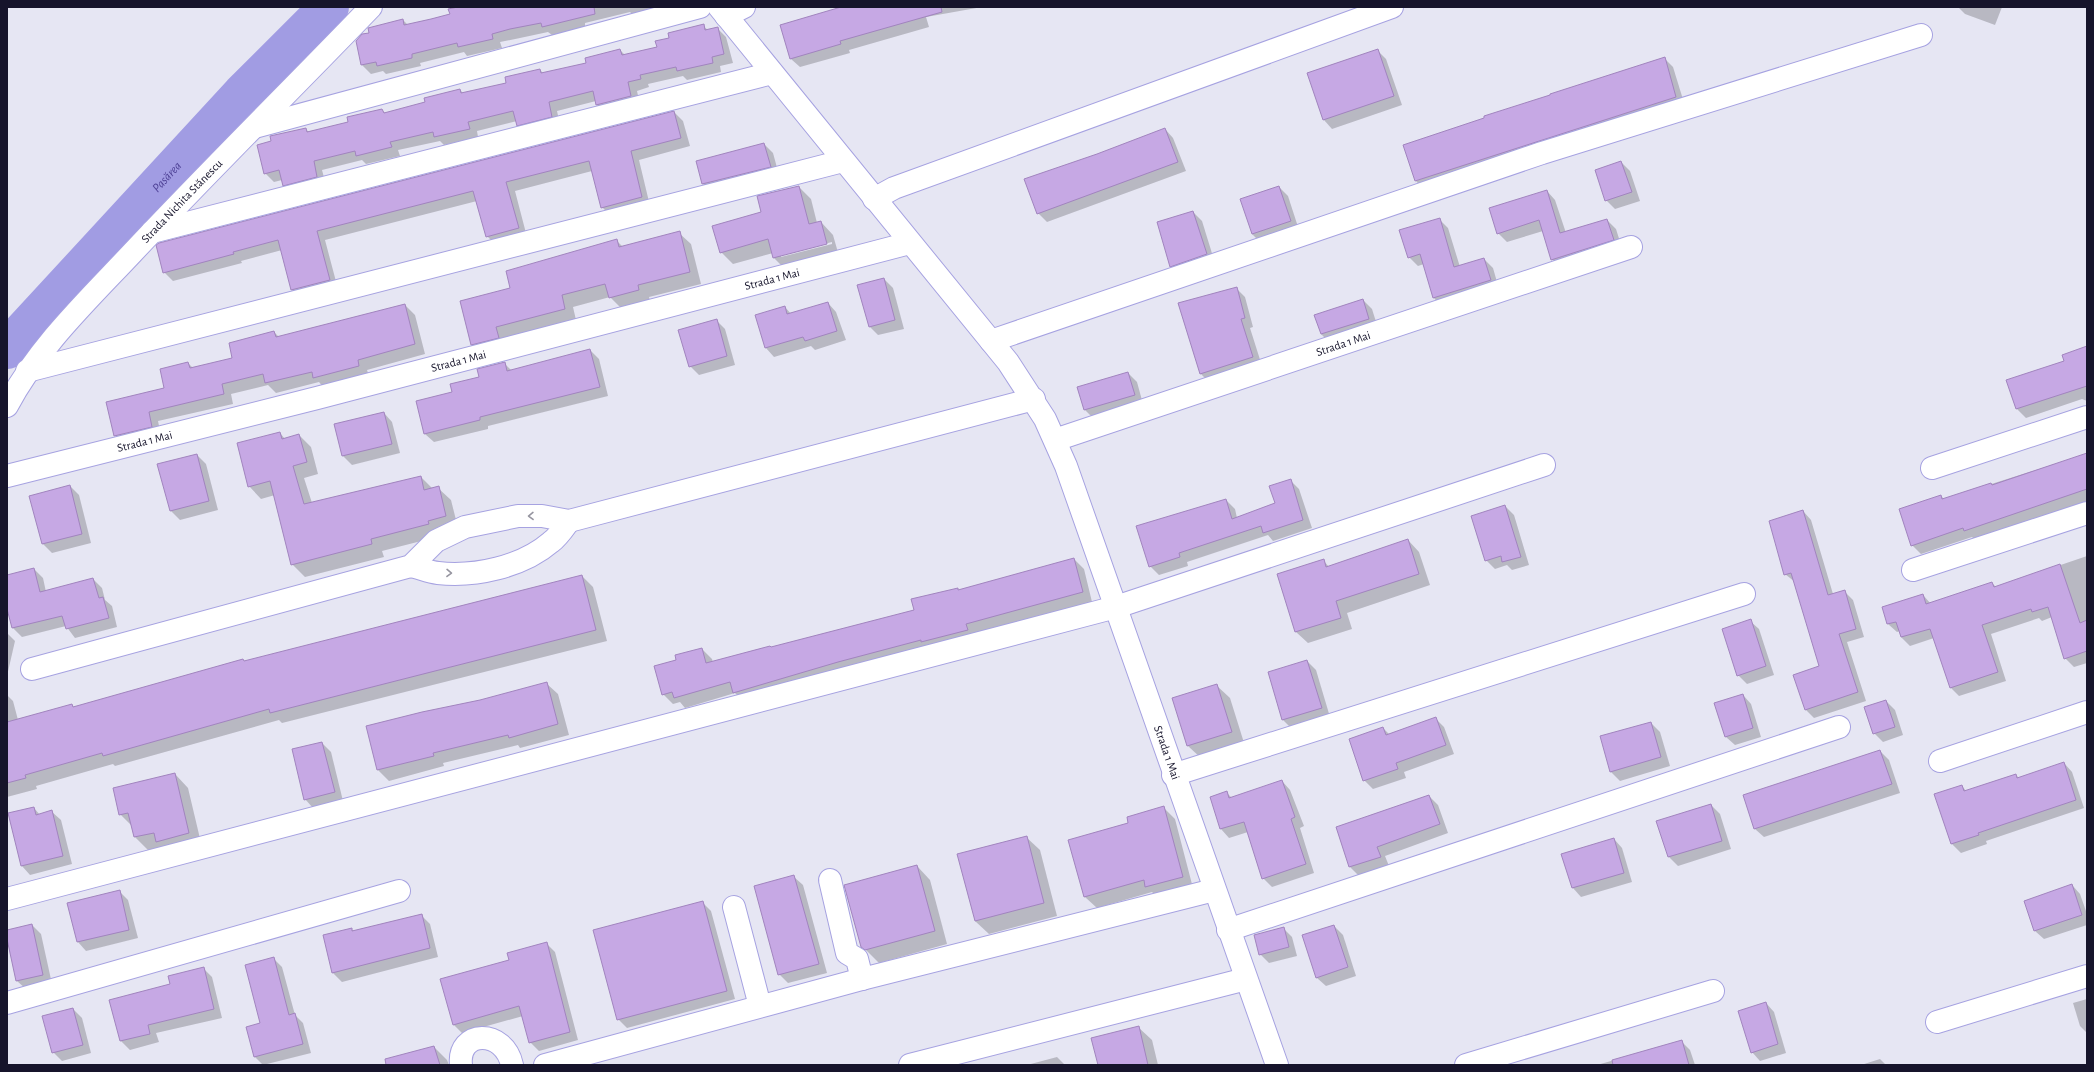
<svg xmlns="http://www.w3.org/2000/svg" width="2094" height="1072" font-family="'Alegreya Sans',sans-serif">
<rect width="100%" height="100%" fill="#e6e6f3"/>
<g fill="#0003" fill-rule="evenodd">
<polygon points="462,7 667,7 634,16 630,12 585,23 585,27 552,35 548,32 520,38 500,42 502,48 467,56 464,52 420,63 421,66 386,74 383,71 371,74 362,65 357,41 370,34 403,20 408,25 451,15"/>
<polygon points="844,7 982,7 926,17 929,27 849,50 850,53 800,67 791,59"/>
<polygon points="1958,7 2002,7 1995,25 1965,14"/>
<polygon points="703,26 708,30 717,28 726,37 733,63 720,66 721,72 687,80 683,76 648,84 649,87 637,91 640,105 605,114 597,105 596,101 557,111 560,125 527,134 518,125 517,121 477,131 478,137 444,145 440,141 398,150 400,156 366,164 362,160 322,170 326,185 292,194 284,185 282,180 274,182 265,173 305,129 309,132 349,123 382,110 386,114 427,103 460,90 464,94 507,83 540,70 544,74 587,63 620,50 625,55 658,47 670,39"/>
<polygon points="1377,50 1386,59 1402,105 1332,129 1324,120 1308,73"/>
<polygon points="1664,58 1673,67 1685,106 1424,190 1416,181"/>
<polygon points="674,112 683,121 690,146 639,160 650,206 611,216 602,207 592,171 515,191 527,237 496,245 487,236 477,201 325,240 338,289 301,299 292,290 282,250 241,261 242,263 173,281 164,272"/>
<polygon points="1165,129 1173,138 1186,171 1047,222 1038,213 1097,155"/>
<polygon points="764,144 773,153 779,175 712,193 703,184 697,162"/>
<polygon points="1621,162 1630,171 1640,201 1615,209 1606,200"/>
<path d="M799,187L811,199L817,223L821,222L833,235L839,256L786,270L774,258L773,253L733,264L721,252L762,213ZM832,242V244L781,257V255Z"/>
<polygon points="1279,187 1288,196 1299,230 1261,243 1252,234"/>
<polygon points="1547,191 1555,200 1566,233 1607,220 1616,229 1622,248 1561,268 1552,259 1543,231 1507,242 1498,233"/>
<polygon points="1193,212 1202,221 1215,263 1180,275 1171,266"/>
<polygon points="1439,219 1448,228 1460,267 1484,259 1493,268 1499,289 1442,307 1434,298 1424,264 1418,266 1409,257"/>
<polygon points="679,233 691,244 701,284 649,297 650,301 622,309 610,297 573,307 576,320 483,356 472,344 511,289 617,241 623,247"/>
<polygon points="884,279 893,288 904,329 878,335 870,327"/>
<polygon points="1236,288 1245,297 1253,327 1250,328 1262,366 1210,383 1201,374 1179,304"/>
<polygon points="1363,300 1372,309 1378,328 1330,343 1321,334"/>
<polygon points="828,303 836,312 846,340 815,350 811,346 774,357 766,348 785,307 791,314"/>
<polygon points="405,305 415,315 425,354 367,370 369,376 324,388 319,382 276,393 268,385 231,394 233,404 158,421 161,436 125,445 115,435 166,389 188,363 193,368 234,359 274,332 279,337"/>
<polygon points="716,320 725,329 735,365 699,375 690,366"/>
<polygon points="2087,347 2087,401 2082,399 2026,418 2017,409 2007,381 2065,361"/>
<polygon points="590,350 599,359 608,396 488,426 488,429 434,442 425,434 453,393 504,363 512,371"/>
<polygon points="1128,373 1137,382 1143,404 1093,418 1085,410"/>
<polygon points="384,413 392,422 400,453 352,465 343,456"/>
<polygon points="280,433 285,439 299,435 311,447 318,474 304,478 312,503 421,477 433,489 438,488 451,500 458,528 441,536 382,551 384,557 305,577 292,564 275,495 261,499 249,486"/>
<polygon points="2087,454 2087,501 1974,539 1972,537 1921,554 1912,545 1941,496 1944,499 2055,464 2057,466"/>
<polygon points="197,455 206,464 218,510 180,520 171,511"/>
<polygon points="1290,480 1299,489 1312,528 1273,541 1268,535 1187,562 1188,566 1159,575 1150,566 1226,500 1235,509 1237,518 1276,503"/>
<polygon points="70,486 79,495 91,543 52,553 43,544 31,497"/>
<polygon points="1505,506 1514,515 1529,565 1512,570 1507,565 1495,569 1486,560"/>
<polygon points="1803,511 1811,520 1833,594 1844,591 1853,600 1864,637 1847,642 1866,701 1814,718 1806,710 1794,676 1820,667 1795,582 1785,574"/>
<polygon points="1408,540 1419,552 1430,585 1347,613 1352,629 1308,643 1296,632 1278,574 1323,560 1329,567"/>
<polygon points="2087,556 2087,663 2074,667 2065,658 2052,617 2042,621 2039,618 1991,634 2006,681 1959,696 1951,688 1934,638 1910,646 1901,637 1900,631 1897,632 1888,624 1923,595 1931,604 1992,583 1996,587"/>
<polygon points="1074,559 1084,569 1092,602 744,702 735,693 685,708 680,702 673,704 663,694 677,661 702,649 712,659 713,663 915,611 957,589 959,590"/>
<polygon points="34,569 43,578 46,592 93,579 102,588 105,600 112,606 117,627 75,638 66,626 22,637 13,628 7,605 7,576"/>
<polygon points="582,576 593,587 607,641 282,723 279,720 115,766 113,764 36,786 37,789 7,797 7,695 13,701 18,720 72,705 74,708"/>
<polygon points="1750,621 1759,629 1774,675 1747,684 1738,675"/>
<polygon points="7,633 15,641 7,676"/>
<polygon points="1307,661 1316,670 1330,717 1292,729 1283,720 1269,673"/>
<polygon points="547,684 558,694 569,735 520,748 518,745 443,763 444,766 389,781 378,770 480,701"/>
<polygon points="1216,685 1230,698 1245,746 1202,759 1188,746 1174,699"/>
<polygon points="1743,695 1751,704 1761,737 1735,745 1726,737"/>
<polygon points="1886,701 1895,710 1903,735 1883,742 1874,733"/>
<polygon points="1435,718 1444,727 1454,754 1404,772 1406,778 1373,789 1364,780 1383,728 1390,735"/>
<polygon points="1651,723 1660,732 1670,766 1620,781 1611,772"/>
<polygon points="322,743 331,752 343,801 313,808 305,799"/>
<polygon points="1880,751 1889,760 1900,793 1764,837 1755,829 1745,795"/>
<polygon points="2064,763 2072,772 2084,808 1986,841 1987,844 1961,853 1952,844 1936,795 1962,786 1967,792 2016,775 2019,778"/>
<polygon points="175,774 188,788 202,847 162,847 148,850 135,837 132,826 120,814"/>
<polygon points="1282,781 1290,790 1304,826 1300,828 1314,873 1272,887 1263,878 1248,832 1229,838 1221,829 1227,793 1232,798"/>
<polygon points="1429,796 1438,805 1448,833 1385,856 1389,866 1358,875 1350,867"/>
<polygon points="1711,805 1720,814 1731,849 1678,866 1669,857 1658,822"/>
<polygon points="1163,807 1175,819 1193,888 1158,898 1152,892 1097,908 1085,897 1130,824"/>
<polygon points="34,808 40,815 52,812 61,820 72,864 30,875 22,866"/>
<polygon points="1026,837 1040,850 1057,916 989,934 975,921"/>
<polygon points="1614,839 1622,848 1632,882 1581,897 1573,888 1563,854"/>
<polygon points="917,866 930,880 947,944 879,963 862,946"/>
<polygon points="794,877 803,885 827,973 788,983 779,974"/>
<polygon points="2072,885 2080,894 2087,914 2087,925 2044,939 2035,931 2025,901"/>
<polygon points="119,891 128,900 138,938 86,951 78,942 68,903"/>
<polygon points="702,902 711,911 735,999 627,1028 618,1019"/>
<polygon points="421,915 430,924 438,957 342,982 333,973 324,936 351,929 354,931"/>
<polygon points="32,925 41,934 52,984 26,989 17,981 7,931"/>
<polygon points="1334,926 1343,935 1356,976 1326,986 1317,978"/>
<polygon points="1283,928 1292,937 1297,956 1269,963 1260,954"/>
<polygon points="546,943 555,952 578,1040 539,1051 530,1042 523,1016 462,1033 453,1024 510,960"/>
<polygon points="273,958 282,967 295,1015 303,1023 311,1053 263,1065 255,1057 247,1027 261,1024"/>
<polygon points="203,968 212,977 222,1018 156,1033 159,1042 130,1050 121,1041 171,985"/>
<polygon points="2087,999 2087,1033 2080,1026 2073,1003"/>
<polygon points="1766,1003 1774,1012 1786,1053 1760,1061 1752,1052"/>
<polygon points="73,1009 82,1018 91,1053 62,1061 53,1052"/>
<polygon points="1138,1027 1152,1040 1158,1065 1099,1065"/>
<polygon points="1681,1041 1690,1050 1695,1065 1597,1065"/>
<polygon points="434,1047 447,1060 449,1065 391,1065"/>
<polygon points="1057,1057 1065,1065 1027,1065"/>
<polygon points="1880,1059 1886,1065 1861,1065"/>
</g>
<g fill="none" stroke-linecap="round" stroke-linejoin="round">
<path stroke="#a19ce3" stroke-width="40" id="s1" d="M7,349L242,94L329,7"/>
</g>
<g fill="#c6a8e4" stroke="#a184be">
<polygon points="458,7 594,7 595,14 542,27 541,23 510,29 492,34 493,39 458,47 457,43 412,54 412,58 377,66 376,62 361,65 356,41 362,34 369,33 368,28 403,19 404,25 431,19 450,14 448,9"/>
<polygon points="841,7 941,7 942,12 840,41 841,44 790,59 780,25"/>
<polygon points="704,24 705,30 718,27 724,54 712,57 713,63 677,71 676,67 640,75 641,79 628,82 631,96 596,105 593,91 549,102 552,117 517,126 513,111 468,122 470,129 434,137 433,132 390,142 392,147 356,156 355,151 314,161 317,177 283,186 279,170 264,174 257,145 271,141 270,136 306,128 307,132 348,122 347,117 382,109 384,113 425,102 424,98 460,89 461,93 506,83 505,77 540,69 541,73 586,63 585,58 620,49 622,55 657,47 655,41 669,38 668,33"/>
<polygon points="1378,49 1394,96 1323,120 1307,73"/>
<polygon points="1665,57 1676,97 1415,181 1403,145 1484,118 1484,116 1550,95 1550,94"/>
<polygon points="674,111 681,138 631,151 642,197 601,208 589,161 506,182 519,228 486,237 473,191 317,231 330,280 291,290 278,240 233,252 234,254 163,273 156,245 159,243"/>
<polygon points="1165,128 1178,162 1037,214 1024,179 1097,154"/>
<polygon points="764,143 771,167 702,184 696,161"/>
<polygon points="1621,161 1632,192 1605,201 1595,170"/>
<polygon points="799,186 809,224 821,221 827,244 773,258 768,239 720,253 712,226 761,212 757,196"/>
<polygon points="1279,186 1291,221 1252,234 1240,199"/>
<polygon points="1547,190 1560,233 1607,219 1614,240 1551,260 1539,220 1497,234 1489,208"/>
<polygon points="1193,211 1207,254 1170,267 1157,222"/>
<polygon points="1440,218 1454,267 1484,258 1491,280 1433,298 1420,254 1408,258 1399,230"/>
<polygon points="680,231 690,272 638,285 639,290 609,298 605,284 562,295 565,309 496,327 499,338 471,345 460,301 510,288 506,271 617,239 619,247"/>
<polygon points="884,278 895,320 869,327 857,285"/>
<polygon points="1237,287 1245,318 1241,319 1253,357 1200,374 1178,303"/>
<polygon points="1363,299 1369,319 1321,334 1314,315"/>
<polygon points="828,302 837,331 805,341 803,337 765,348 755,315 785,306 787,314"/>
<polygon points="405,304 415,344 358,360 359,366 313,378 312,372 265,383 263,374 222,384 224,394 149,412 152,427 114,436 106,402 164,388 160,369 188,362 190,368 232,358 229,343 274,331 276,337"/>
<polygon points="717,319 727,356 689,367 678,330"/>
<polygon points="2087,346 2087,386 2016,409 2006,380 2064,361 2062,355"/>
<polygon points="590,349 600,387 480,417 480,420 424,434 416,401 452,392 450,384 479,377 477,369 505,362 507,371"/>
<polygon points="1128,372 1135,395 1084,410 1077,387"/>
<polygon points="384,412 392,444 342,456 334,424"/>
<polygon points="280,432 282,439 299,434 307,462 293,466 304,504 421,476 424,490 439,486 446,516 428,521 429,524 371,539 372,544 291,565 270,481 248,487 237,443"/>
<polygon points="2087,453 2087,489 1964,531 1963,528 1911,546 1899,509 1941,495 1942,499 1991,483 1992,485"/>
<polygon points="197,454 209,501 170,511 157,464"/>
<polygon points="1291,479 1303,520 1263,533 1261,526 1179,553 1180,557 1149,567 1136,526 1226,499 1232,519 1275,503 1269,486"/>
<polygon points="70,485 82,534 42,544 29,496"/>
<polygon points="1505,505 1521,557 1502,562 1501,556 1485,561 1471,516"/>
<polygon points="1803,510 1828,595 1845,590 1856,629 1839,634 1858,692 1805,710 1793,675 1819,666 1791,573 1784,575 1769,521"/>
<polygon points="1408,539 1419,574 1336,601 1341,618 1295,632 1277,574 1324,559 1326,567"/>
<polygon points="1074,558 1083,592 966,624 968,630 921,642 921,640 838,662 733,693 730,682 674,698 672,692 662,695 654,666 676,660 675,655 702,648 706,663 770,646 771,647 914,610 911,599 958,588 958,590"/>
<polygon points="2060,564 2080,623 2087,620 2087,651 2064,659 2048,607 2032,612 2031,609 1982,625 1998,672 1950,688 1930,629 1901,637 1896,622 1887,624 1882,607 1923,594 1926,604 1992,582 1994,587"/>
<polygon points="34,568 40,592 93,578 99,598 103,597 109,618 66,629 62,616 12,628 7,609 7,575"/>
<polygon points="582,575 596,630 270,713 269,709 103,756 102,753 25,775 26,778 7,783 7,722 72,704 73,707 243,659 244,661"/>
<polygon points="1751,619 1766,666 1737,676 1722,629"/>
<polygon points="1307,660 1322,708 1282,720 1268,672"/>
<polygon points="547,682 558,724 509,738 508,735 433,753 434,756 377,770 366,726 422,712 480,700"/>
<polygon points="1217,684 1232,732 1187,746 1172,698"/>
<polygon points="1743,694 1753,728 1725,737 1714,703"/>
<polygon points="1886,700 1895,727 1873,734 1864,707"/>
<polygon points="1436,717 1446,745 1396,763 1398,769 1363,781 1349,739 1383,727 1386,735"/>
<polygon points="1651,722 1661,757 1610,772 1600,736"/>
<polygon points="322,742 335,792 304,800 292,749"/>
<polygon points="1880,750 1892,784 1754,829 1743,795"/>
<polygon points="2064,762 2076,800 1978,833 1979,835 1951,844 1934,794 1962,785 1964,791 2016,774 2017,778"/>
<polygon points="175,773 189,833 156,842 154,833 134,837 128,813 119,815 113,788"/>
<polygon points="1282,780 1295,817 1291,819 1306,864 1262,879 1244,822 1220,829 1210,797 1227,791 1229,798"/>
<polygon points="1429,795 1440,824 1377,847 1381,857 1349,867 1336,827"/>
<polygon points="1711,804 1722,841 1668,857 1656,821"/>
<polygon points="1164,806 1183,877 1145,887 1144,880 1084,897 1068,840 1128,823 1127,817"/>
<polygon points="34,807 36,815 52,810 63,856 21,866 8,813"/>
<polygon points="1027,836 1044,903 975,921 957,854"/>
<polygon points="1614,838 1624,873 1572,888 1561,854"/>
<polygon points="917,865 935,931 865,950 861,947 844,885"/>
<polygon points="794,875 819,964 778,975 754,886"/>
<polygon points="2072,884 2082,915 2034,931 2024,901"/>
<polygon points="120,890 129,930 77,942 67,903"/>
<polygon points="703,901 727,991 617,1020 593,930"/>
<polygon points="422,914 430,948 332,973 323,935 352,928 352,931"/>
<polygon points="32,924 43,975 16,981 7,939 7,930"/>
<polygon points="1334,925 1348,967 1316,978 1302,935"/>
<polygon points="1284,927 1289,947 1259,955 1254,935"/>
<polygon points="547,942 570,1032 529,1043 519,1006 453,1025 440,979 509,960 507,953"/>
<polygon points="274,957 289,1015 295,1013 303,1044 254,1057 246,1027 260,1023 245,965"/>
<polygon points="204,967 214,1009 148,1025 150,1034 120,1041 109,1000 170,984 168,976"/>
<polygon points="1766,1002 1778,1044 1751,1053 1738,1011"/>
<polygon points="73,1008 83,1045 52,1053 42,1016"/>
<polygon points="1139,1026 1148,1065 1098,1065 1091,1038"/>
<polygon points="1682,1040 1689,1065 1613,1065 1612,1060"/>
<polygon points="434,1046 440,1065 386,1065 385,1059"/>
</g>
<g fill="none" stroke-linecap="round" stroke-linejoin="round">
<defs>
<g id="minor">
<path id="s2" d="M719,7L1008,362L1045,419L1066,466L1277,1065"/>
<polyline points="726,16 744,7"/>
<polyline points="255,127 700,7"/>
<polyline points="874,199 894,188 1392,7"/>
<polyline points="152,232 772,73"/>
<polyline points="991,341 1542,153 1921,35"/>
<polyline points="27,371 843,161"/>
<path id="s3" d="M7,406C38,347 88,300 133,252C211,169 292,89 371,7"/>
<path id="s4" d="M1055,440L1631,247"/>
<polyline points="1932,468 2087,417"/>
<path id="s5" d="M7,476L317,398L910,243"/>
<path d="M411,566C420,568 429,572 438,573C475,577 522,567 551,542C558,537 564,528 569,521"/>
<polyline points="1913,570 2087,513"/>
<polyline points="32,669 411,566 436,541 465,527 518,516 542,516 569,521 1034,399"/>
<polyline points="1940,761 2087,712"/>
<polyline points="1173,775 1744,594"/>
<polyline points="830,880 847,953 857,959 862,979"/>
<polyline points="7,899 1116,607 1544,465"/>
<polyline points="734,907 760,1006"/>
<polyline points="1228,930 1839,727"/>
<polyline points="7,1003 399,891"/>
<polyline points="1937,1022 2087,976"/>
<path d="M461,1065C457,1030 504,1028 512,1065"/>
<polyline points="545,1065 862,979 1214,890"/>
<polyline points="910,1065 1246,979"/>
<polyline points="1466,1065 1713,991"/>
</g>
</defs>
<use href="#minor" stroke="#a6a2e1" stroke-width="24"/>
<use href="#minor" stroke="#fff" stroke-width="22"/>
</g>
<defs><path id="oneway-chevron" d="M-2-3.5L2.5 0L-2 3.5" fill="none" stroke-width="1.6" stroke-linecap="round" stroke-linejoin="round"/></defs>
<g stroke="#9695a0">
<use href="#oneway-chevron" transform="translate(531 516) rotate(179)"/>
<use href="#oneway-chevron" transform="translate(449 573) rotate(1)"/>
</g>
<g text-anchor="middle" stroke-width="3" stroke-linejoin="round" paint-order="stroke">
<g font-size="12" fill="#16142b" stroke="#f5f5f5">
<text dy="4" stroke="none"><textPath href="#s3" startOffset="270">Strada Nichita Stănescu</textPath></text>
<text dy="4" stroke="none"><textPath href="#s5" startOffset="790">Strada 1 Mai</textPath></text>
<text dy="4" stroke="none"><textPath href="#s4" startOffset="304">Strada 1 Mai</textPath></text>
<text dy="4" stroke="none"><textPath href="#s5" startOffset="466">Strada 1 Mai</textPath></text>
<text dy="4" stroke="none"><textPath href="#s5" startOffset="142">Strada 1 Mai</textPath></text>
<text dy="4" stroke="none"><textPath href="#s2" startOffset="881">Strada 1 Mai</textPath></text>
</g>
<g font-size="13" font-style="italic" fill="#514499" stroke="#f5f5f5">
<text dy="5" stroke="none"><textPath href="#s1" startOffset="235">Pasărea</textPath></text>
</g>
</g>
<rect width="2094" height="1072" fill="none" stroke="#16142b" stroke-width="16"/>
</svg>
